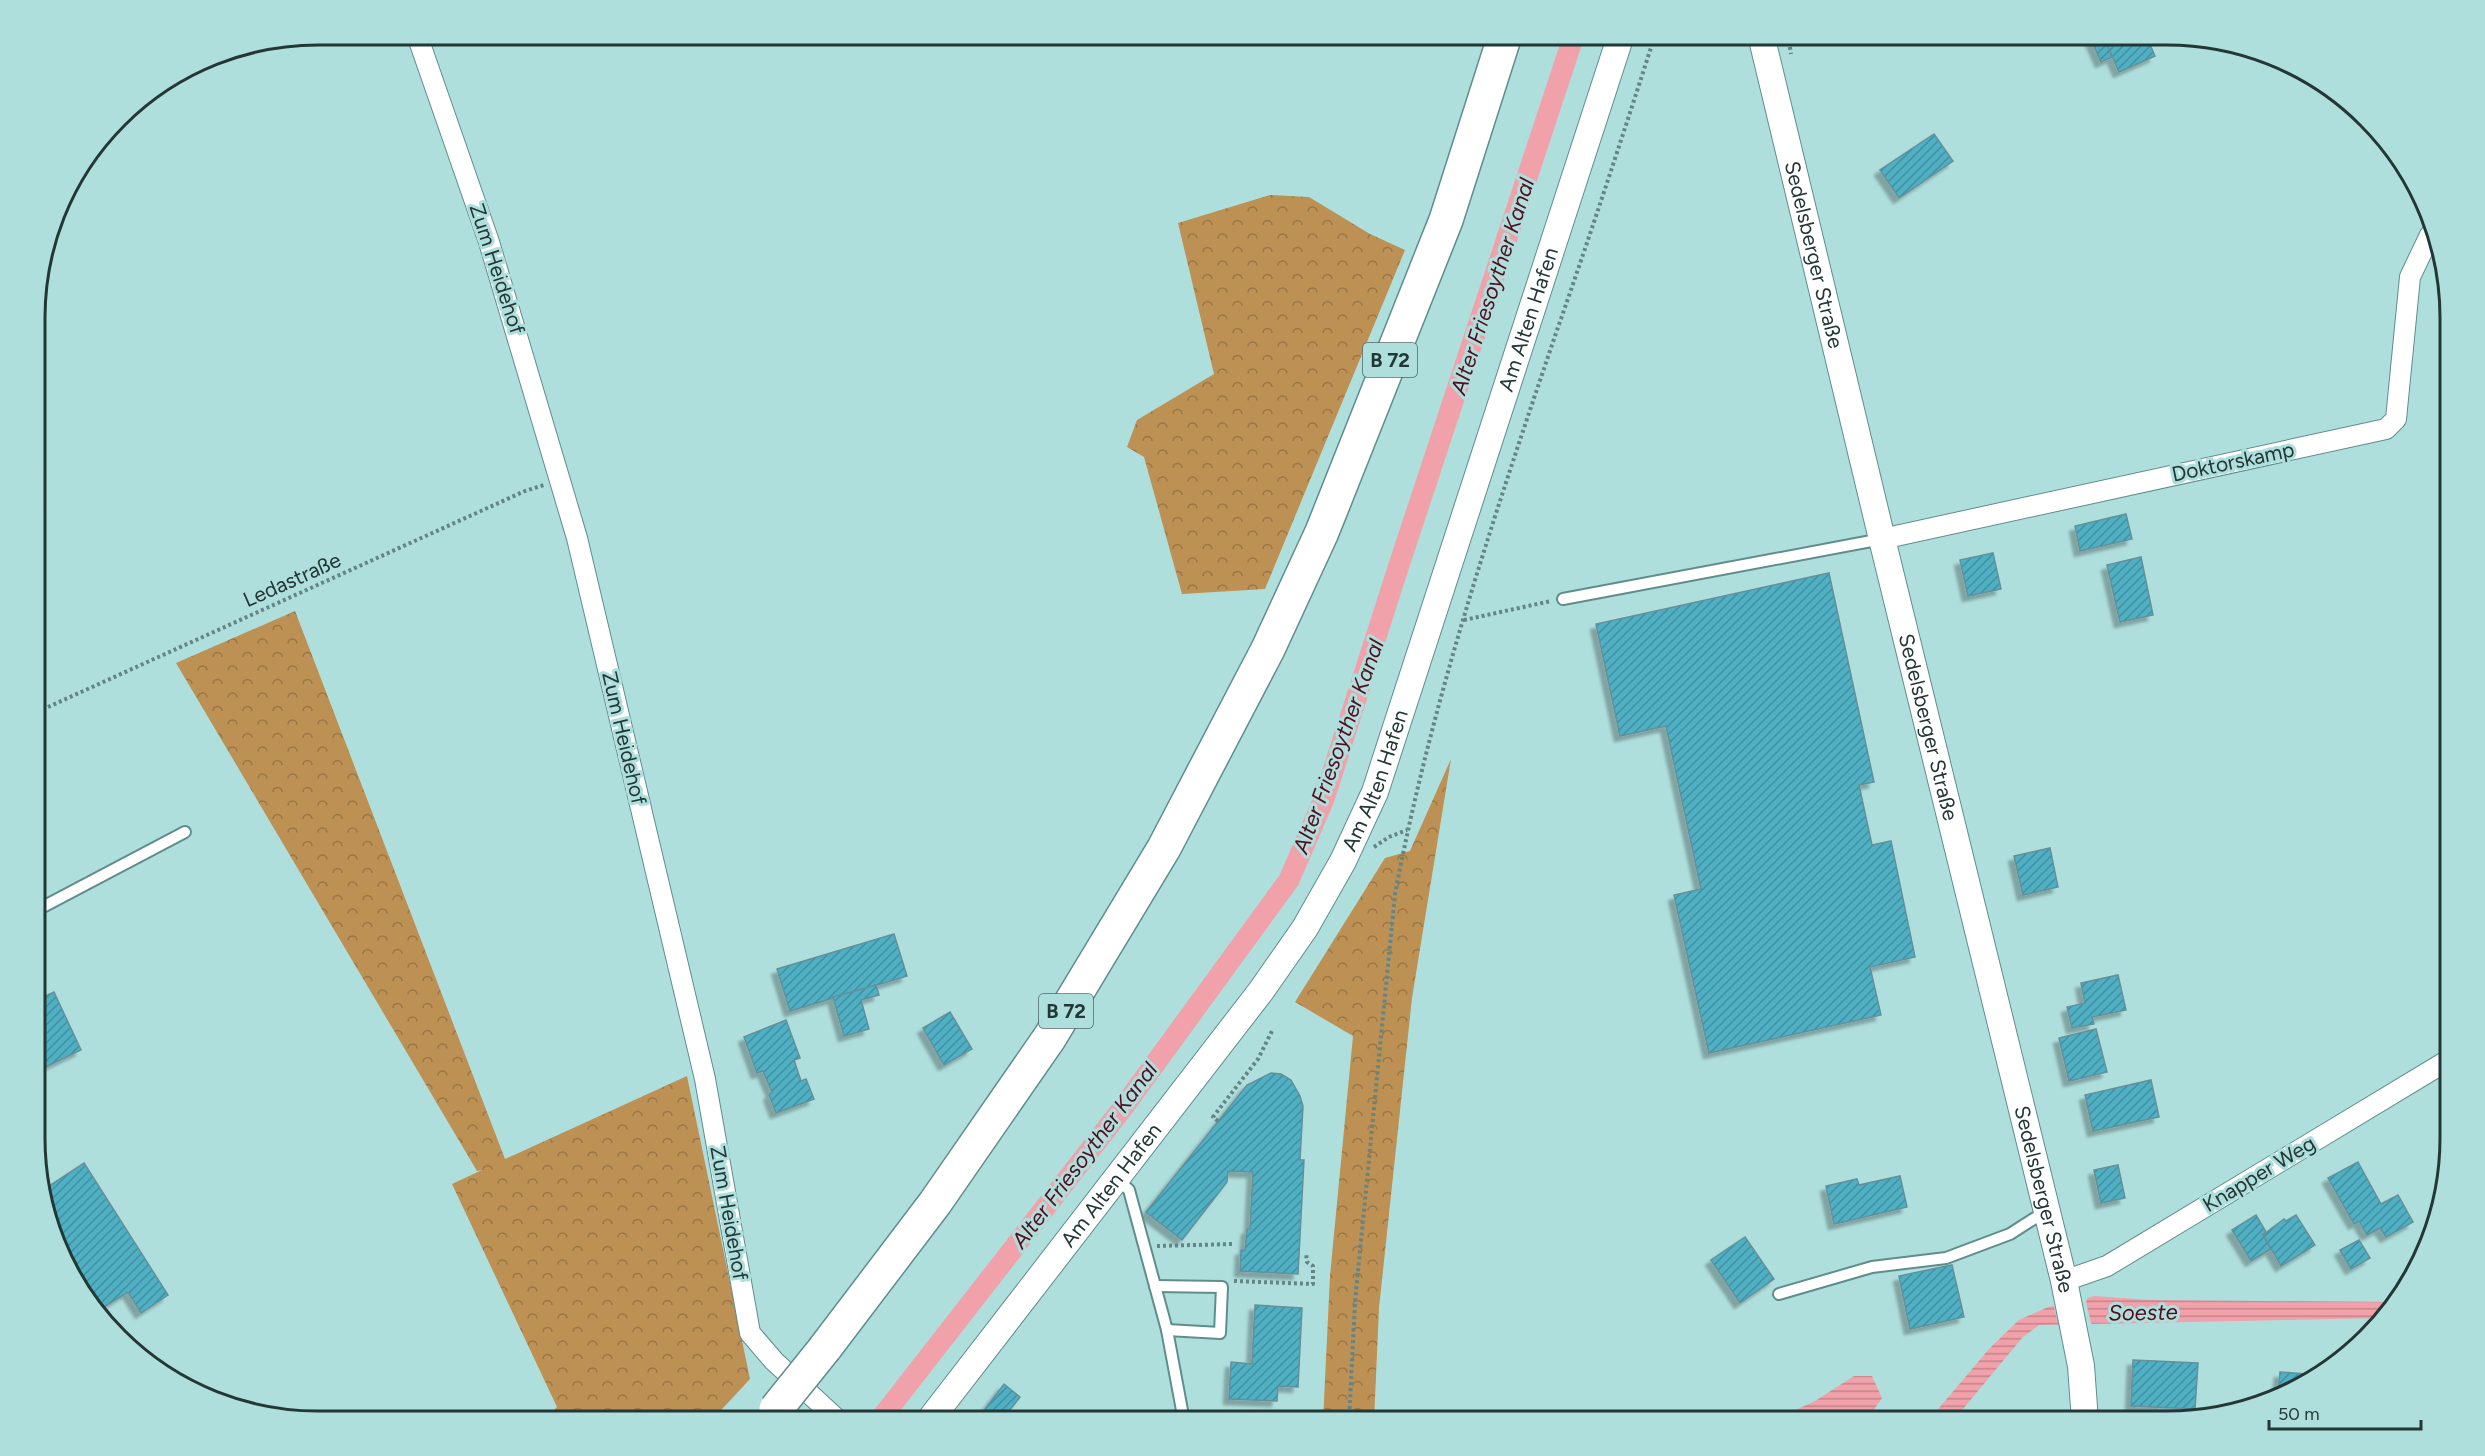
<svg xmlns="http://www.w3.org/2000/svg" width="2485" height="1456" font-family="Figtree,sans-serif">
<defs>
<pattern id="forest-crowns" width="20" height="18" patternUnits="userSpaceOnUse" patternTransform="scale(1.5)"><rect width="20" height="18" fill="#bd9054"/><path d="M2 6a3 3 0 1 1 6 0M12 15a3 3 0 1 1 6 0" fill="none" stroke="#997646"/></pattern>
<pattern id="water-rules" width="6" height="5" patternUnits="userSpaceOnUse" patternTransform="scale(1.5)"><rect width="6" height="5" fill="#f1a1a9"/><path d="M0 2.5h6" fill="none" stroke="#c3848a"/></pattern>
<pattern id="building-hatch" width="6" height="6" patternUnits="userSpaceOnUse" patternTransform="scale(1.5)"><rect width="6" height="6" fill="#4fb0c4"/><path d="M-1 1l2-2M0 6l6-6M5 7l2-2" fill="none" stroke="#4190a0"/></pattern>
<filter id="shadow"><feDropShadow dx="-5.5" dy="5.5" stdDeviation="1.5" flood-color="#0004"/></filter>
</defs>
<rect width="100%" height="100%" fill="#afdfdd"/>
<g fill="url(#forest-crowns)">
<polygon points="1270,195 1309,197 1370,234 1405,250 1265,589 1182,594 1144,457 1127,447 1137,420 1214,374 1178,223"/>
<polygon points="295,611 505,1159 687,1076 750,1379 711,1421 543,1421 557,1407 452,1184 482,1170 477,1171 176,663"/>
<polygon points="1451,759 1412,998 1379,1308 1374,1421 1323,1421 1330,1276 1353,1036 1295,1002 1385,858 1410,851"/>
</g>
<g fill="url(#water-rules)">
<polygon points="2095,1296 2149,1300 2396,1302 2383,1318 2039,1325 2022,1338 1953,1421 1928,1421 1989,1349 2019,1320 2048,1307"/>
<polygon points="1854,1376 1872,1376 1882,1398 1866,1421 1783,1421 1785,1415 1815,1401"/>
</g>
<polygon fill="#afdfdd" points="2089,1294 2086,1302 2092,1327 2059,1327 2053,1303"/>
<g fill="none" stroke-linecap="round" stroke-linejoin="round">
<polyline stroke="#f1a1a9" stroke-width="21" points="879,1421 1122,1109 1289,880 1324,799 1399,565 1574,35"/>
</g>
<g fill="url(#building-hatch)" stroke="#64909a" stroke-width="1.5" filter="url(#shadow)">
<polygon points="2089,35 2103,35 2112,57 2101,62"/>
<polygon points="2103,35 2146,35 2155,56 2119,72"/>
<polygon points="1934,134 1953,161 1899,198 1880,170"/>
<polygon points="2126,514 2132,539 2080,551 2075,526"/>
<polygon points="1993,553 2001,589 1968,596 1960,560"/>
<polygon points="2141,557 2153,615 2120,622 2107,565"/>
<polygon points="1829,573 1874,782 1859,785 1872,845 1891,841 1915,957 1870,967 1881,1015 1709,1053 1674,895 1701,889 1666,726 1620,736 1596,624"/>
<polygon points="2050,848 2058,887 2023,895 2014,856"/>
<polygon points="894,934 907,976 790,1011 777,969"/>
<polygon points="2118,975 2126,1010 2092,1017 2094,1024 2072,1028 2067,1007 2085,1003 2081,983"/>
<polygon points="876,985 879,995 861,1000 869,1029 844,1036 833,997"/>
<polygon points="54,992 81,1050 37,1071 37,1000"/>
<polygon points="950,1012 972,1049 944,1065 923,1028"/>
<polygon points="786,1020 800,1058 794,1060 801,1081 806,1079 814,1099 776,1113 769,1095 772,1092 763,1071 757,1073 744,1037"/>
<polygon points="2096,1029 2107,1072 2069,1081 2059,1038"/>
<polygon points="1271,1073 1281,1074 1291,1080 1300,1096 1303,1106 1300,1160 1304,1160 1298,1274 1240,1271 1241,1250 1245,1250 1247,1229 1250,1229 1253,1172 1228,1171 1227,1182 1182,1240 1146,1212 1247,1085"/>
<polygon points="2151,1080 2159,1117 2093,1131 2085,1095"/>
<polygon points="2358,1162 2381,1204 2398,1195 2413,1222 2386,1237 2380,1228 2367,1235 2359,1221 2354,1224 2328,1178"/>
<polygon points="84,1163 168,1295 141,1313 128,1292 99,1310 71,1267 43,1190"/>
<polygon points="2118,1165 2125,1198 2101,1203 2094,1170"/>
<polygon points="1900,1176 1907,1207 1834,1224 1826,1186 1857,1179 1859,1185"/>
<polygon points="2256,1215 2266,1232 2263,1235 2271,1249 2251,1261 2232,1230"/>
<polygon points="2296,1215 2315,1245 2281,1266 2263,1235 2284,1219 2286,1221"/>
<polygon points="1745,1237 1774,1279 1740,1303 1711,1260"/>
<polygon points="2359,1240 2370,1258 2351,1269 2340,1250"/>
<polygon points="1952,1265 1964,1317 1910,1329 1899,1276"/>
<polygon points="1255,1305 1302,1308 1298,1387 1278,1386 1277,1401 1229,1399 1231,1362 1252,1364"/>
<polygon points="2133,1360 2198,1363 2195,1409 2131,1406"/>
<polygon points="2280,1372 2320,1375 2309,1383 2278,1393"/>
<polygon points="1004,1384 1020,1397 1001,1421 985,1409"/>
</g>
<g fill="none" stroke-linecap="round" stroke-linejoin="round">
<defs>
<g id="service">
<polyline points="1563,599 1882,539"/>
<polyline points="37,910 185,832"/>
<polyline points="1117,1179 1129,1190 1167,1330 1184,1421"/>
<polyline points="1155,1286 1222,1287 1220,1333 1167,1330"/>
<polyline points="1779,1294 1872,1267 1946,1258 2010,1234 2046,1211"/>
</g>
<g id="minor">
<polyline points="417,35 489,242 577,538 705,1079 750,1333 774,1361 839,1421"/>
<polyline points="1882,539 2386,429 2396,419 2410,277 2430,235"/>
<polyline points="2064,1281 2107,1266 2450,1059"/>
</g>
<g id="tertiary">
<path id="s1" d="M1761,35L1882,539L2064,1281L2081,1366L2085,1421"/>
<path id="s2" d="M929,1421L1261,991L1305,928L1343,861L1375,792L1621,35"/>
</g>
<polyline id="trunk" points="825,1348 935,1203 1050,1037 1164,848 1268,649 1322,532 1446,220 1505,35"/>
</defs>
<use href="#service" stroke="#5f8d8b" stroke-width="14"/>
<use href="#minor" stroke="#5f8d8b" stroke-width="22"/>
<use href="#tertiary" stroke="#5f8d8b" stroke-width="28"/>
<use href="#trunk" stroke="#5f8d8b" stroke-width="36"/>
<g stroke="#648583" stroke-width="4" stroke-dasharray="3 3" stroke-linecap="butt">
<polyline points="1788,35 1791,54"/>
<polyline points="1464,620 1551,601"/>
<polyline points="37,712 525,491 544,485"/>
<polyline points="1374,847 1389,837 1407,830"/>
<polyline points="1218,1121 1213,1117 1258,1059 1272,1031"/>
<polyline points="1157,1246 1232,1244"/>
<polyline points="1234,1281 1313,1284 1313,1266 1307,1262 1306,1253"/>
<path d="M1349,1421L1355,1302L1395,894C1431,704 1493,519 1555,336C1590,236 1623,135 1655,35"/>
</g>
<use href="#service" stroke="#fff" stroke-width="10"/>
<use href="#minor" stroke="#fff" stroke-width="20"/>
<use href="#tertiary" stroke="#fff" stroke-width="26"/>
<use href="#trunk" stroke="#fff" stroke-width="33"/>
<defs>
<polyline id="trunk-bridge" points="776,1409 825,1348"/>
</defs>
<use href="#trunk-bridge" stroke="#5f8d8b" stroke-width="36" stroke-linecap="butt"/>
<use href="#trunk-bridge" stroke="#fff" stroke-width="33"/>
</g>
<g text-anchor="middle" stroke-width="6" stroke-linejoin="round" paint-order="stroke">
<g fill="#afdfdd" stroke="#4d6968" stroke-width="1.5">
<rect x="1363" y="343" width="54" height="34" rx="4.5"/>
<rect x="1039" y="994" width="54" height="34" rx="4.5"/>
</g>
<g font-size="20" font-weight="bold" fill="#233736">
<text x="1390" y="367">B 72</text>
<text x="1066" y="1018">B 72</text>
</g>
<g font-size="21" fill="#233736" stroke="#afdfdd">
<text dy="7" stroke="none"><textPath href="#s1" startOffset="226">Sedelsberger Straße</textPath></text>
<text transform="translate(497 269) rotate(72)" y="7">Zum Heidehof</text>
<text dy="7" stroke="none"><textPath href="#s2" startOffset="1270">Am Alten Hafen</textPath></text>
<text transform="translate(2233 462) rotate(-12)" y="7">Doktorskamp</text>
<text transform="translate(292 580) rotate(-24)" y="7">Ledastraße</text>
<text dy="7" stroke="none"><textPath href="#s1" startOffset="712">Sedelsberger Straße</textPath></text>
<text transform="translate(624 738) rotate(77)" y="7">Zum Heidehof</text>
<text dy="7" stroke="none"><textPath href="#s2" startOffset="784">Am Alten Hafen</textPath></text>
<text transform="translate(2259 1174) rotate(-31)" y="7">Knapper Weg</text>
<text dy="7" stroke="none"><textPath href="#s2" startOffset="298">Am Alten Hafen</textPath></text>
<text dy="7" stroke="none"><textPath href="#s1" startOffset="1198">Sedelsberger Straße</textPath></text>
<text transform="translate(729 1213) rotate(80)" y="7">Zum Heidehof</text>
</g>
<g font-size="22" font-style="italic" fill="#530d1d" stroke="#afdfdd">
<text transform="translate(1492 286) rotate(-72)" y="8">Alter Friesoyther Kanal</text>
<text transform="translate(1338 746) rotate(-70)" y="8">Alter Friesoyther Kanal</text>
<text transform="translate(1084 1155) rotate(-53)" y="8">Alter Friesoyther Kanal</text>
<text transform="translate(2143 1312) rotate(-1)" y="8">Soeste</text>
</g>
</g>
<path d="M0 0H2485V1456H0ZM318 45H2167A273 273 0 0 1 2440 318V1138A273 273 0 0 1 2167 1411H318A273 273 0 0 1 45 1138V318A273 273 0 0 1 318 45Z" fill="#afdfdd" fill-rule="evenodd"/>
<path fill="none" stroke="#233736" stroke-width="3" d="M318 45H2167A273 273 0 0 1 2440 318V1138A273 273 0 0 1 2167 1411H318A273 273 0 0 1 45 1138V318A273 273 0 0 1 318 45Z"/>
<path d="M2269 1420v9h152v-9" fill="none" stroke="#233736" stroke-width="3"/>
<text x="2278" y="1420" font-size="18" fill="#233736" stroke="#afdfdd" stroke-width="4.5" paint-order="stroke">50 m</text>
</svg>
